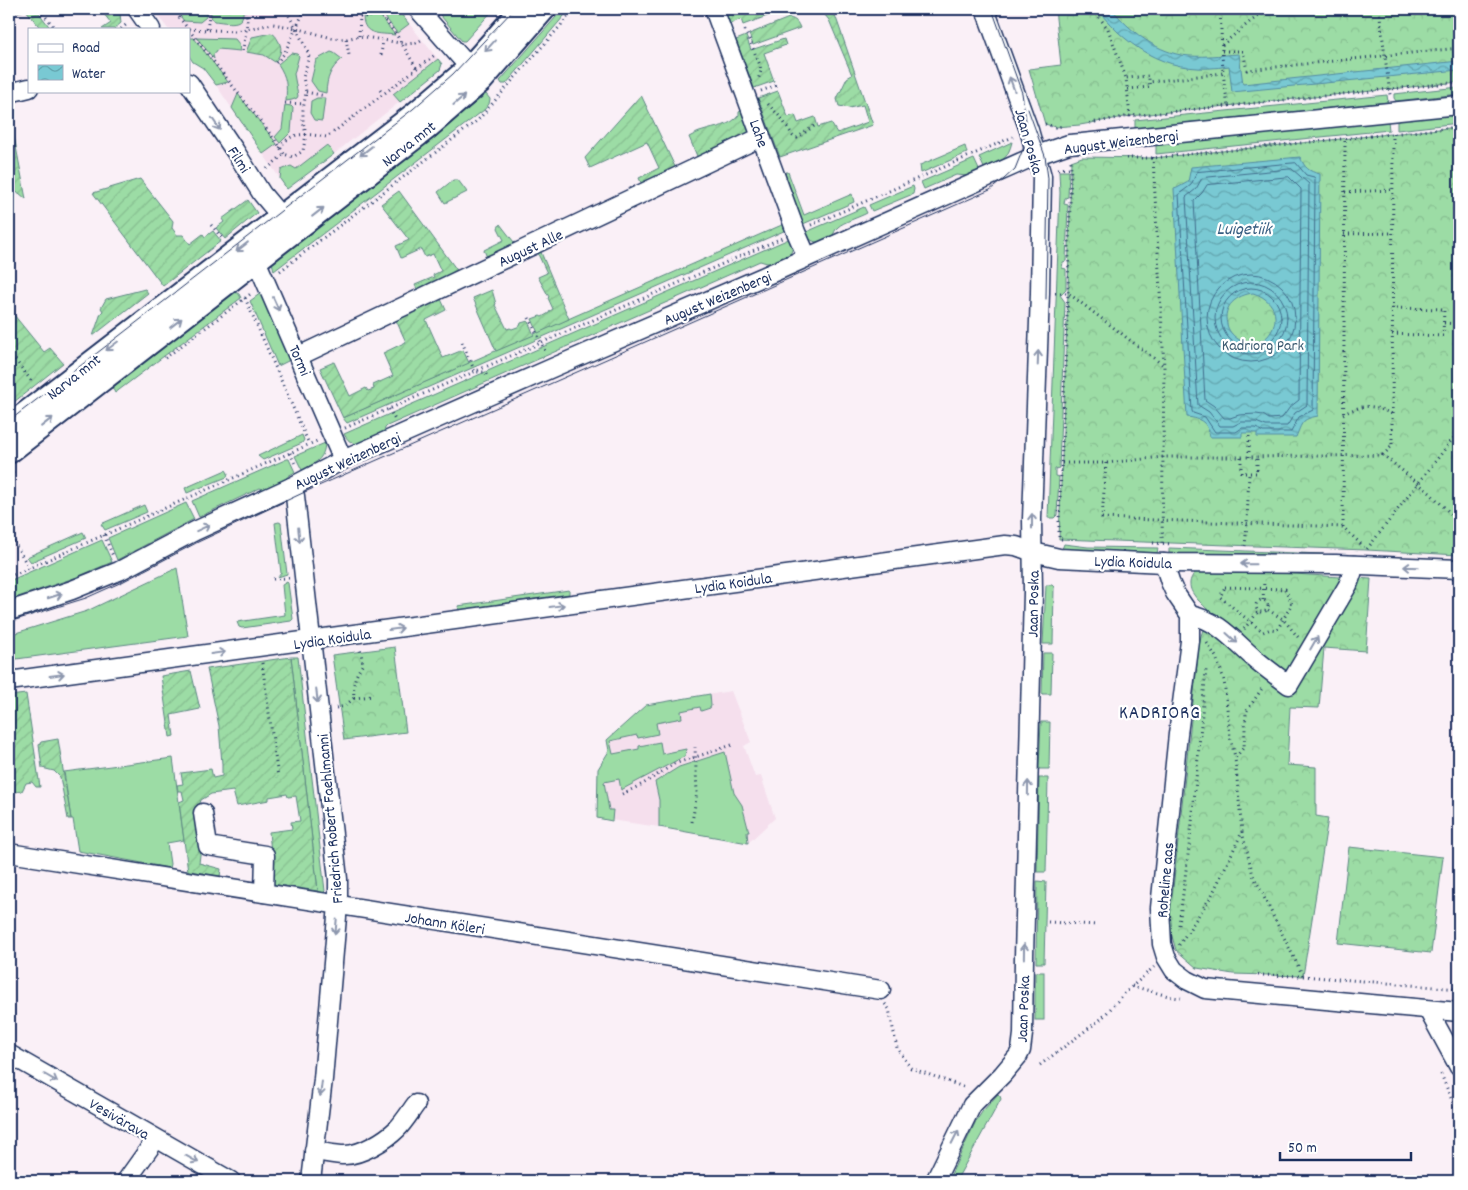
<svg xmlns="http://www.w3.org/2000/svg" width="1468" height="1190" font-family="Dekko,sans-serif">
<defs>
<pattern id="forest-crowns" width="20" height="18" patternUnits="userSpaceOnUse" patternTransform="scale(1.25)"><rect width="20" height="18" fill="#9cdca5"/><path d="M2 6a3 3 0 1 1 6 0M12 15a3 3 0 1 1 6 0" fill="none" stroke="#86bd90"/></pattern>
<pattern id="garden-furrows" width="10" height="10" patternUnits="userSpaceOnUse" patternTransform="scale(1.25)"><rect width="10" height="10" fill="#9cdca5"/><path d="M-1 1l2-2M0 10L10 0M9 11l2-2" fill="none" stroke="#86bd90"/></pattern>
<pattern id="water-waves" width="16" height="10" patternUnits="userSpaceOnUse" patternTransform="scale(1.25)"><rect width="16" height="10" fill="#79c9d3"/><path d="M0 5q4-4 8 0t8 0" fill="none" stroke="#62a4ae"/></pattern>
</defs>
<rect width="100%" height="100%" fill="#faf0f7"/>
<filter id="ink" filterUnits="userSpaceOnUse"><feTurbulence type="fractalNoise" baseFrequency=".02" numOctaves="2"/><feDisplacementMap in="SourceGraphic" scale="10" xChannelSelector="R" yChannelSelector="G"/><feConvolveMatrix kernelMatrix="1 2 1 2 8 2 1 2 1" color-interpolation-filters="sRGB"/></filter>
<g filter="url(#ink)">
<g fill="#f5dfed">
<polygon points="153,9 397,9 442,64 442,67 440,70 334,154 287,189 216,85 203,68 193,62 189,56 189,29 168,29"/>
<polygon points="731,691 751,742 744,746 755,777 761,776 775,818 748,843 659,827 597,818 598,769 609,751 607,740 646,705"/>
</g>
<g fill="#9cdca5" stroke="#5c8682">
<polygon points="175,9 207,10 206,17 200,22 184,21"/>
<path d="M238,9H243C245,28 227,22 214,21L211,17V10L229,11Z"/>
<polygon points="379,9 397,9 409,24 397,33"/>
<polygon points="435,9 494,9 465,41 462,41"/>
<polygon points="563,9 570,9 506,84 502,84 500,81"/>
<path d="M376,11L395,35C379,33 364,36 363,17H370Z"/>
<polygon points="189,38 194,38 228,82 216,85 203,68 193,62 189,56"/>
<polygon points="197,38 235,39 239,44 240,51 218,49 213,55 214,59"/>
<path d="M331,52L334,53L342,59C330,69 327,78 326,93L318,91L311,81L316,60Z"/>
<path d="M291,53L297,54L299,56L294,74L298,96L297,98L292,100L286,101C287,85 287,78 278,64Z"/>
<polygon points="438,59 442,64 440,70 400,102 393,94"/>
<polygon points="1459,87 1459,94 1396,101 1394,98 1394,94"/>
<polygon points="238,94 277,144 263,154 232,108"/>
<polygon points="486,94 490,99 489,104 484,110 274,271 272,262 443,129"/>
<polygon points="1387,95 1388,102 1135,128 1135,120"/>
<polygon points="317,98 325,98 322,121 314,120 310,113 311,101"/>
<polygon points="285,105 291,106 293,108 291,132 280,143 275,137 282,129"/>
<polygon points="1459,114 1459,123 1397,130 1397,120"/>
<polygon points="1388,121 1389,130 1156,154 1156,145"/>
<path d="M1012,142C1008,159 1000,164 985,170L979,157Z"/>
<polygon points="327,145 334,154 287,189 280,179 281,170 291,166 296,169"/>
<polygon points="965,146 967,153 921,173 920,165"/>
<polygon points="974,159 980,172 968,176 956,175 924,189 921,182"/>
<polygon points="1059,171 1069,171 1068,197 1065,198 1064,204 1068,205 1066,261 1063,262 1062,268 1066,269 1066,289 1060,295 1065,302 1059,468 1055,469 1055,476 1059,477 1057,515 1054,518 1048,518 1060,193"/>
<polygon points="786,172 788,172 804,215 852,194 854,202 803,224 785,174"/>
<polygon points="453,180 458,180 467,192 445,203 438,192"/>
<polygon points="913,186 914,189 913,194 872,211 869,205"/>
<path d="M864,207L867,213C860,217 843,222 838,227C835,229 834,234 832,237C823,246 810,243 804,233Z"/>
<polygon points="500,224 517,246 488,260 484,250 504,240 498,228"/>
<polygon points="784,224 786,230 347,423 343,418"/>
<path d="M791,238C797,252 786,262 772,263C768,264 764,262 760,261L387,426L385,428L384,433C370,440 354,453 344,434Z"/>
<polygon points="235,292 239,294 241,298 115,393 112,387"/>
<polygon points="261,293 290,360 278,366 250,301"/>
<polygon points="302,435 304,440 302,443 263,460 258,456"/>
<path d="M325,443C324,460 315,463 302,470L295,456Z"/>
<polygon points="287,459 289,459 295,472 288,476 287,480 265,490 260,488 199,517 192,501"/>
<polygon points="226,470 228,473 227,477 187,493 185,488"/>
<polygon points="186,503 194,519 117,560 108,538"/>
<polygon points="144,505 147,512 105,530 101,524"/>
<polygon points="279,522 281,523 287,574 278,577 281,573 275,523"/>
<polygon points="83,532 86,538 31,562 27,557"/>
<polygon points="102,540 112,562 77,577 9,600 9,581"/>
<polygon points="1064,544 1088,547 1158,548 1157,554 1069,550 1062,549"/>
<polygon points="1169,548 1323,554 1323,560 1169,554"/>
<polygon points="177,568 188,636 9,660 9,635 87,611"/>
<polygon points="287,582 288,583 293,619 291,621 242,628 239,627 237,622 285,615 282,585"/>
<polygon points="1046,585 1052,585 1054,587 1053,644 1043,644"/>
<polygon points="569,590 569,594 459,610 458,606"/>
<polygon points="1043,653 1052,653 1051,694 1042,694"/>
<polygon points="291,657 298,657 325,891 323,893 318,891"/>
<polygon points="710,694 711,706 710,708 701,711 700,707 681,711 682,718 656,723 658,734 638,738 637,735 610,741 613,754 639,749 639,746 660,742 662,754 686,749 685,756 621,790 619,779 604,782 609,810 613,810 612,821 597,818 598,769 609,751 607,740 646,705"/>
<polygon points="1041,722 1050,722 1049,769 1039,769"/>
<polygon points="725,752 734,793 742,805 749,832 747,832 748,843 659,827 659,800 655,782 679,767"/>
<polygon points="173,758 184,840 167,843 170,864 169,868 78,851 73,819 71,819 64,772"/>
<polygon points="1039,778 1048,778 1046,872 1037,872"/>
<polygon points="1037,881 1046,882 1044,963 1036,963"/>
<rect x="1035" y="972" width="9" height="48"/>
<polygon points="998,1094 1000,1096 1001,1099 956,1181 948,1181 975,1123 982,1112"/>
</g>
<g fill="url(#forest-crowns)" stroke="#5c8682">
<polygon points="1055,9 1459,9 1459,82 1130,116 1080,125 1055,127 1045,124 1029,69 1061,65"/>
<polygon points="1459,127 1459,555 1367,550 1059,539 1068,293 1071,161 1082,157 1153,158"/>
<path d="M1202,568L1371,579L1366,651L1324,648L1319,708L1290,707L1287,765L1316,767V816L1328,818L1303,976L1233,974L1197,968L1176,950L1169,926L1199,646L1201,636L1209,611C1200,601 1183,590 1193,575C1196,571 1198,570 1202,568Z"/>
<polygon points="395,647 406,732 344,740 332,655"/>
<polygon points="1349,847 1443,857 1431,953 1338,943"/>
</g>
<g fill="url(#garden-furrows)" stroke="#5c8682">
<polygon points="9,9 36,9 51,29 41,29 26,10 9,14"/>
<polygon points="100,9 118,9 120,13 121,23 114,29 102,29 111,23"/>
<polygon points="724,9 786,9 743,25 741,19 730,24"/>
<polygon points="820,9 833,9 873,125 780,157 758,98 778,91 788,117 795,115 798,123 815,117 818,127 831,123 837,133 868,122 863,105 849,108 839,106 837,99 847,78 852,75 829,20"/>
<path d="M789,18C796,19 798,23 800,28L753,45L749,34Z"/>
<path d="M271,33C276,35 276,37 279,42C283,50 280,55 275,62L264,55L246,52L252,37Z"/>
<polygon points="746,36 751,50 784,39 786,45 764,53 774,81 754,88 736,40"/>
<polygon points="641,95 677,171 643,187 639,178 659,168 647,142 590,168 585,158"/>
<polygon points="9,110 26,199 19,193 9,192"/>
<path d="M741,111L752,137L699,161L689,137C693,135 698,132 703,131C715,127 731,126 739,115V112Z"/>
<polygon points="140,179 173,221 172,228 177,235 183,235 190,244 203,234 205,237 213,231 221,241 163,286 93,193"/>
<polygon points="399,191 459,273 419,293 415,285 434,277 433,275 441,271 433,254 425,257 421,249 401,258 396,246 409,240 381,204"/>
<polygon points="248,200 257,213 225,239 216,228 224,222 222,219"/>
<polygon points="540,250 569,319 538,333 532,319 540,316 542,317 549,313 550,311 553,309 548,298 549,297 538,277 547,273 537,252"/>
<polygon points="145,289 148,293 93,336 101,313 103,311 101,308 106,299"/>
<polygon points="492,290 496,304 495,305 507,329 510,328 512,329 520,326 521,323 528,321 534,335 496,351 473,298"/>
<polygon points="440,297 446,310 426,320 443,358 463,350 469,363 343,418 320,368 334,362 350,396 366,388 368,391 374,389 373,385 393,376 383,353 406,342 395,318"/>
<polygon points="14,315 44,352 50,348 63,363 9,406 9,320"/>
<polygon points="291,657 318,891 271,884 272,863 269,832 292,829 291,822 300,821 296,796 288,797 287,794 269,797 269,800 237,806 233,791 211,794 201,800 197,812 201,847 199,863 221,869 220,877 188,871 179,802 184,800 182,791 178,791 177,785 183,784 181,773 211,769 213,778 222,776 222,764 219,726 207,669"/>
<polygon points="191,671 200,709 171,715 174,736 170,737 161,676"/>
<polygon points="26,694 40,787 36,787 32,782 26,783 22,791 15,792 9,752 9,696"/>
<polygon points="58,739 71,819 68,819 60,777 54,771 42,768 39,745 41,742"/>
</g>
<g fill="url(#water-waves)" stroke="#538ba4" fill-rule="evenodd">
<path d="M1097,9H1112C1129,30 1154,50 1181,55C1200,58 1220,55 1239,54L1243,84L1459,61V70L1232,92L1229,66C1173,76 1131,52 1097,9Z"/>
<path d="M1300,157C1305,168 1308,171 1320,174L1318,416C1301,419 1302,423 1296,437H1257V433H1242V437H1210C1207,422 1202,419 1187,417L1174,189L1177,188L1188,182L1191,167ZM1253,293C1296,306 1268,359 1238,339C1232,335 1228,330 1227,324C1222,306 1237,295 1253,293Z"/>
</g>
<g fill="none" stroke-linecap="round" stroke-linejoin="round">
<g stroke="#416d8d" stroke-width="1">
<polygon points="1296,163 1306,175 1314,177 1315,179 1313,410 1299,417 1291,432 1263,432 1256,428 1242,428 1236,432 1215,432 1205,417 1193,413 1192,411 1179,194 1191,185 1197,172"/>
<polygon points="1292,169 1309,184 1307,405 1295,413 1287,426 1266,426 1256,422 1241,422 1233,426 1220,426 1209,412 1198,405 1186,197 1196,189 1202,178"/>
<polygon points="1289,177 1301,189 1299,400 1290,407 1282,418 1269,419 1263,415 1256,414 1239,415 1230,418 1224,418 1214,406 1205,400 1194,201 1202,193 1207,185"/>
<circle cx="1251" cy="318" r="44"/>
<circle cx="1251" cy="318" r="36"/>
<circle cx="1251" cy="318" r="30"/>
</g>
<defs>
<g id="minor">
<polyline points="137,9 151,29"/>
<polyline points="418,9 477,76"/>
<polyline points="714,9 796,232 807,257"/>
<polyline points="189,83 235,151 262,194 278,213 286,227"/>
<polyline points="9,93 29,88"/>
<polyline points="262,250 256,260 343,460"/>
<polyline points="299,356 761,137"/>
<polyline points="291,487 295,496 338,879 338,905 323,1079 311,1181"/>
<polyline points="1164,563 1170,582 1175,593 1190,615 1190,641 1178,734 1160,908 1162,944 1166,957 1174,970 1187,980 1205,989 1459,1012"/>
<polyline points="9,611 72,590 119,571 195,531 291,487 343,460 552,368 781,269 1037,155 1069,144 1082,143 1459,105"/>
<path d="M1190,615C1218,620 1234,641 1255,659C1266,668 1278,677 1289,685L1348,585L1352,574L1354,565"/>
<polyline points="9,681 1005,545 1016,546 1033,552 1059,558 1164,563 1336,564 1459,569"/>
<polyline points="203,813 208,846 265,855 264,893"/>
<polyline points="9,853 881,990"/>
<polyline points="1428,1010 1459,1067"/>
<polyline points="9,1054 231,1181"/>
<path d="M314,1151C324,1152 335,1155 345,1155C361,1155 386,1140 397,1129C404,1122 410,1112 416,1104"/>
<polyline points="126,1181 156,1139"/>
<polyline points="935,1181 972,1105 1002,1075 1018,1056 1021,1050 1023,1034 1024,957 1033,592 1032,519 1040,293 1042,176 1029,130 985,9"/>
</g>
<g id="major">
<polyline points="9,426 416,113 469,68 522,9"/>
<polyline points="9,452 427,128 481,81 544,9"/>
</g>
</defs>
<use href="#minor" stroke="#1b2f5e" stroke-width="21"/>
<use href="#major" stroke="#1b2f5e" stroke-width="26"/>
<g stroke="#1b2f5e" stroke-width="3" stroke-dasharray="1 4" stroke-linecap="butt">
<polyline points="40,9 55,29"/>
<polyline points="173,9 188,29"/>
<polyline points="376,9 396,34 417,69"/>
<polyline points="1093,9 1108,29 1126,78"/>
<polyline points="1220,9 1223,73 1228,107"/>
<polyline points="1379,9 1390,95"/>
<polyline points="1220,10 1233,9"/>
<polyline points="360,16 367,17 371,16 375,9"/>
<polyline points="121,29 127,24"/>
<polyline points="189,29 235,31 273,24 296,28 332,38 346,39 359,36 406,44 416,43 423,39"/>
<polyline points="207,29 210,10"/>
<polyline points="189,30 278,144 284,154"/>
<polyline points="745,30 760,65 761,71 758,80"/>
<polyline points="359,36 360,15"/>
<polyline points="346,39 349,55"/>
<polyline points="1222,45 1251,21 1270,9"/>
<path d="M243,51C244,37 250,22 245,9"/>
<polyline points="1222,51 1243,51 1247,70 1459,48"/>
<polyline points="381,55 383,40"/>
<polyline points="276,63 284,54 305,9"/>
<polyline points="1128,89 1150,87 1149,82 1223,73"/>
<polyline points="380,90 383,94"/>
<polyline points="761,91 777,85"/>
<polyline points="306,92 325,96"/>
<polyline points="285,103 304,104"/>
<polyline points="768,104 782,119 793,136 797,138 817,124"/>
<polyline points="1130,117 1126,78 1149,76 1149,82"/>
<polyline points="1090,123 1130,116 1459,82"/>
<polyline points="1045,124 1055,127 1064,126"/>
<polyline points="1393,133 1392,446 1383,455 1430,493 1459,522"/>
<path d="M280,148C291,129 310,135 327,137L436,54"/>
<polyline points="1153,157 1164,367 1162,545"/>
<polyline points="1126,158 1153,158 1459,127"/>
<polyline points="267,169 284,154 293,157 303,151 306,134 303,122 303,110 306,92 303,77 309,57 307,50 296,28 285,9"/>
<polyline points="1058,169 1070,168"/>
<polyline points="1345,192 1393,190"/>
<polyline points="211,225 222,238"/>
<polyline points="811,225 1013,137"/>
<polyline points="1344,234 1393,233"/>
<polyline points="280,271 478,120 575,9"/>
<polyline points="1055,293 1068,293 1164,366"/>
<polyline points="245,298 309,444"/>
<polyline points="529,318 546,353"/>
<polyline points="1444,323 1459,324"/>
<polyline points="1392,334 1443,336 1444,309 1392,308"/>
<polyline points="462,342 475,372 485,372 488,378"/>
<polyline points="9,352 33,383"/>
<polyline points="165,358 252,293"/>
<polyline points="389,409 395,420"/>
<path d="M1343,414C1365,404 1370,404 1392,414"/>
<polyline points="345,428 782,238"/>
<polyline points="290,453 296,466"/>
<polyline points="1241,457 1241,473 1257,473 1257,457"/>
<polyline points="1249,457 1249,433"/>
<polyline points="1062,463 1106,463 1163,457 1249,457 1383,455"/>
<polyline points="1106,463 1102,518 1343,527 1364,547"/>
<polyline points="9,476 16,470"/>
<polyline points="1343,527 1345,139"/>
<polyline points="9,533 29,568"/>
<polyline points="104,535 113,556"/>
<polyline points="1062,539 1059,539 1059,522 1068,293 1071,161"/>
<polyline points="1153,543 1172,544"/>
<polyline points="1245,546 1247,524 1249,473"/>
<polyline points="1367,549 1459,431"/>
<polyline points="9,577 317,441"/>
<polyline points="273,579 289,578"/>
<polygon points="1225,587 1285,589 1292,604 1277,630 1271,629 1263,632 1220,597"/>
<circle cx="1262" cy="606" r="6"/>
<polyline points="1263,600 1264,581"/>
<polyline points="1268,610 1283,619 1298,637"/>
<polyline points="1244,629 1258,612"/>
<polyline points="1207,643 1216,657 1224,680 1230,736 1235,757"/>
<polyline points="262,663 278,777"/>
<polyline points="354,698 373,696"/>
<path d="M336,708L345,706L354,698C353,683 354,677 363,664L360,648"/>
<polyline points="622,794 643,784 674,764 735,744"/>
<polyline points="692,822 697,793 695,747"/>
<polyline points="1242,832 1253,875 1303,976"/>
<polyline points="1048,922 1097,925"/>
<polyline points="1179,925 1192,823 1206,670"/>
<polyline points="1179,945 1212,895 1242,832 1235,758 1244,747 1246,712 1263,687"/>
<polyline points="1258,975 1303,976 1459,989"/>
<polyline points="1132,986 1172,997 1181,998"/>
<polyline points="885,1004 889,1009 897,1048 911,1068 966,1088"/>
<polyline points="1040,1065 1101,1019 1126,992 1154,967"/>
<polyline points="1441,1074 1455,1108 1459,1110"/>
</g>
<use href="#minor" stroke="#fff" stroke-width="18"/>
<use href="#major" stroke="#fff" stroke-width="22"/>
<g stroke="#1b2f5e" stroke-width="1">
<polyline points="1028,109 1045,156 1048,178 1046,299"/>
<polyline points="9,421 413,109 453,74 514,9"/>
<polyline points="9,622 86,598 122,582 198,542 307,491 990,190 1004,179 1015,169 1023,149 1026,121 1022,93 992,9"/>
</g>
</g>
<defs><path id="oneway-shaft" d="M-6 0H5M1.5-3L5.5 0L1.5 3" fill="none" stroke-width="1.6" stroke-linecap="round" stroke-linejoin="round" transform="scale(1.25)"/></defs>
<g stroke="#8d97ae">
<use href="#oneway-shaft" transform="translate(490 46) rotate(132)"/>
<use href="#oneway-shaft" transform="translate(1012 84) rotate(-110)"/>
<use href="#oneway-shaft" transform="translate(459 100) rotate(-41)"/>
<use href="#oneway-shaft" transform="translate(216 124) rotate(56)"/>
<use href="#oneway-shaft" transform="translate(366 151) rotate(142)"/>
<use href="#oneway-shaft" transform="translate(318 212) rotate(-38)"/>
<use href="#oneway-shaft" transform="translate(242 247) rotate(142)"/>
<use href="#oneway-shaft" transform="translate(276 304) rotate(66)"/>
<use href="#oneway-shaft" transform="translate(176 323) rotate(-38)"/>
<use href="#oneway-shaft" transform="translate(112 346) rotate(143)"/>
<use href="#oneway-shaft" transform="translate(1038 358) rotate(-88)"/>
<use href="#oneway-shaft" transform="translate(47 422) rotate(-38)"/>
<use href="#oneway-shaft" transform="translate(1032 521) rotate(-90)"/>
<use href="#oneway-shaft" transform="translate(203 528) rotate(-25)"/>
<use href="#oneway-shaft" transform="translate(299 535) rotate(84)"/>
<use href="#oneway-shaft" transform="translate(1248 564) rotate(-179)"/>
<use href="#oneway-shaft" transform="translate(1411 567) rotate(-178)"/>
<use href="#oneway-shaft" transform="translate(55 596) rotate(-18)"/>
<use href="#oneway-shaft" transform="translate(557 606) rotate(-8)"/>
<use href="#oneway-shaft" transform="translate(396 629) rotate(-8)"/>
<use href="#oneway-shaft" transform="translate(1232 638) rotate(42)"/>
<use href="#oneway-shaft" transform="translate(1314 643) rotate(-60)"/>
<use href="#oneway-shaft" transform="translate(218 653) rotate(-8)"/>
<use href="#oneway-shaft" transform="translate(57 675) rotate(-8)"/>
<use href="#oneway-shaft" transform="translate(317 696) rotate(84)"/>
<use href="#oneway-shaft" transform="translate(1028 788) rotate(-89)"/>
<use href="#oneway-shaft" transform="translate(336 927) rotate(95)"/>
<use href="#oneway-shaft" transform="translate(1024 951) rotate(-89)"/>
<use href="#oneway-shaft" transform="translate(51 1078) rotate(30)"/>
<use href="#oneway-shaft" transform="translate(321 1089) rotate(97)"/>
<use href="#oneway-shaft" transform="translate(955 1137) rotate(-63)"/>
<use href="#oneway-shaft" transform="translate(192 1159) rotate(29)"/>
</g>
</g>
<g text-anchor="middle" stroke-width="4.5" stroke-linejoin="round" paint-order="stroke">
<g font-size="16" fill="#1b2f5e" stroke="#fff">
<text transform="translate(760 133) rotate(70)" y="6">Lahe</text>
<text transform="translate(1030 141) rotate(74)" y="6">Jaan Poska</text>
<text transform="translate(1121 141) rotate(-7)" y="6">August Weizenbergi</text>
<text transform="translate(408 143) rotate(-38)" y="6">Narva mnt</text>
<text transform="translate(240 159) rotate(57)" y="6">Filmi</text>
<text transform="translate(530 247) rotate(-25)" y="6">August Alle</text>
<text transform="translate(717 297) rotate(-23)" y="6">August Weizenbergi</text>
<text transform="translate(301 360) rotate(66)" y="6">Tormi</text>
<text transform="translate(73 376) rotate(-38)" y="6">Narva mnt</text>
<text transform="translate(347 460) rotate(-25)" y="6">August Weizenbergi</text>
<text transform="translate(1133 561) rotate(2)" y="6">Lydia Koidula</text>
<text transform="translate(733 582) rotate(-8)" y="6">Lydia Koidula</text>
<text transform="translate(1032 604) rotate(-89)" y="6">Jaan Poska</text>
<text transform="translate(332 638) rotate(-8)" y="6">Lydia Koidula</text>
<text transform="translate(329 819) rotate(-95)" y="6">Friedrich Robert Faehlmanni</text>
<text transform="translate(1164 880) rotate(-85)" y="6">Roheline aas</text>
<text transform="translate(445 922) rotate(9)" y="6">Johann Köleri</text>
<text transform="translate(1022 1009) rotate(-88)" y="6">Jaan Poska</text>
<text transform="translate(120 1118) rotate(30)" y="6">Vesivärava</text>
</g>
<g font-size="16" fill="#3b5a70" stroke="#fff">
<text x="1263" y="350">Kadriorg Park</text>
</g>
<g font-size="18" font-style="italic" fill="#375d81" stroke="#fff">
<text x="1244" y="234">Luigetiik</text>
</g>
<g font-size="19" letter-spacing="1" fill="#1b2f5e" stroke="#fff">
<text x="1160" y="718">KADRIORG</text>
</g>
</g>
<rect width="1468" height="1190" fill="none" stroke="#fff" stroke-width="30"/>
<rect x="15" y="15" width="1438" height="1160" fill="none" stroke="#1b2f5e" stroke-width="2" filter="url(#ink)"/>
<rect x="28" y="28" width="162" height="65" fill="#ffffff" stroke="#a4acbf"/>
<rect x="38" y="44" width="25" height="8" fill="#ffffff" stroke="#a4acbf"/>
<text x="72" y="52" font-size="15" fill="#1b2f5e">Road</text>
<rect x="38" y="65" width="25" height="15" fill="url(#water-waves)" stroke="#a4acbf"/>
<text x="72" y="78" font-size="15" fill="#1b2f5e">Water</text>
<path d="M1280 1152v8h131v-8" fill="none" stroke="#1b2f5e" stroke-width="2.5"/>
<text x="1288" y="1152" font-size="15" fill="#1b2f5e" stroke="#ffffff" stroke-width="4" paint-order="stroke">50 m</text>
</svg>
